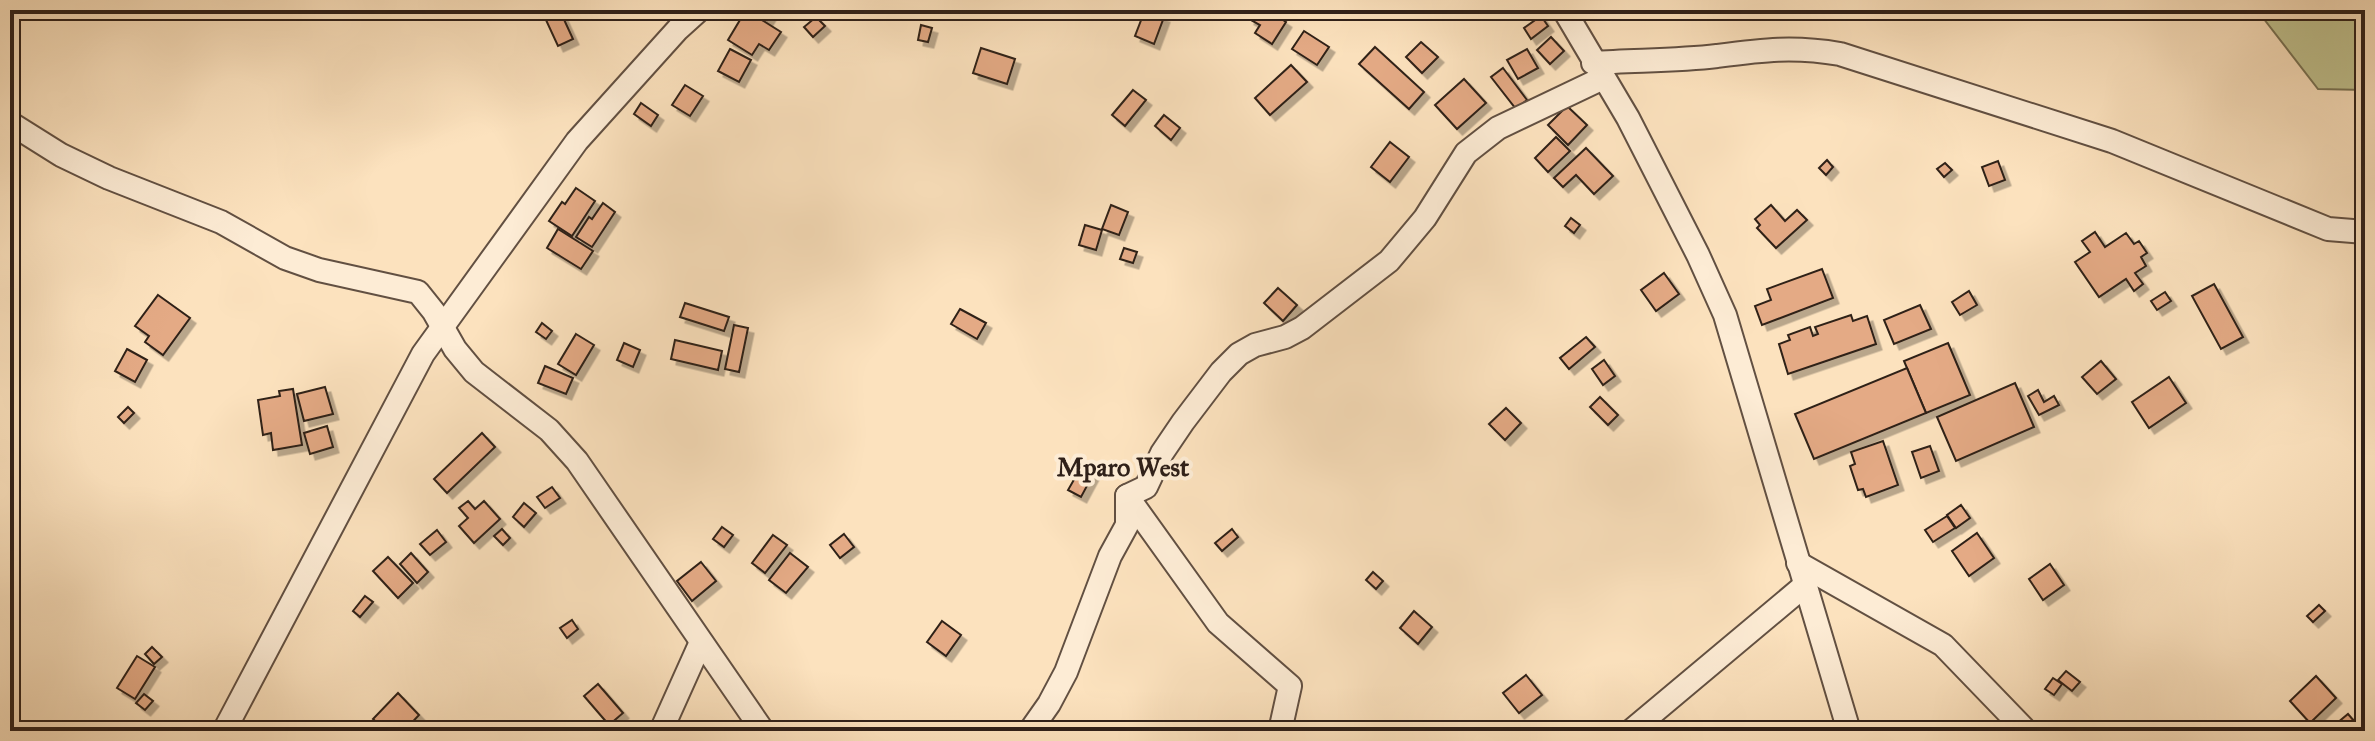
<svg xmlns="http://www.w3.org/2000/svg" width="2375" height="741" font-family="'IM FELL Great Primer',serif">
<defs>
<filter id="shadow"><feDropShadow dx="5.5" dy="5.5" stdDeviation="0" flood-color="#0004"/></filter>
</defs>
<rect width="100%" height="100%" fill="#fce2be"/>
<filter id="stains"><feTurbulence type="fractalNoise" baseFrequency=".0025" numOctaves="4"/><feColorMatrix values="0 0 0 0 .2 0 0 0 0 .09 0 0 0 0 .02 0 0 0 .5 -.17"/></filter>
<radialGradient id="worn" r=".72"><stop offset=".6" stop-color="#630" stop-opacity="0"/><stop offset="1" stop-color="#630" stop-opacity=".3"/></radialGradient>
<polygon fill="#c1c390" stroke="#787254" stroke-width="2" points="2257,10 2365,10 2365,90 2318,89"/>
<g fill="#e4aa85" stroke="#2f2019" stroke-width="2" filter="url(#shadow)">
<polygon points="746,10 781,32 769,50 759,44 752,55 728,40"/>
<polygon points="750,10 773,10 767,20"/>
<polygon points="1145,10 1164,17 1154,44 1135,36"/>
<polygon points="1255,10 1268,10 1286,22 1272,44 1255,33 1260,25 1249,19"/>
<polygon points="561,13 573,39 558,46 546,20"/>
<polygon points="1541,16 1548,26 1531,39 1524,28"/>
<polygon points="816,17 825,26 813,37 804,27"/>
<polygon points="921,25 932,28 928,42 918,40"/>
<polygon points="1304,31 1329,47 1317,65 1292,49"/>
<polygon points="1551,37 1564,51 1550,64 1537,50"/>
<polygon points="1421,42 1438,57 1422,73 1406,57"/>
<polygon points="1375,47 1424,92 1409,109 1359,64"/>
<polygon points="981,48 1015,59 1007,84 973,73"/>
<polygon points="730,49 751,60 739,82 718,71"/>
<polygon points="1527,49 1538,68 1518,79 1507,60"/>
<polygon points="1291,65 1307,82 1270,115 1255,98"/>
<polygon points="1503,68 1527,100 1516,109 1491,77"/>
<polygon points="1464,79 1486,103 1457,129 1435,105"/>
<polygon points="685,85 703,96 690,116 672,105"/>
<polygon points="1133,90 1146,100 1125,126 1112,115"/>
<polygon points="641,103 658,115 651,126 634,114"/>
<polygon points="1567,106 1587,125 1568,145 1548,125"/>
<polygon points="1164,115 1180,128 1171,140 1155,126"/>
<polygon points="1556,137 1570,151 1548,172 1535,158"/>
<polygon points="1390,142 1409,157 1390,182 1371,167"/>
<polygon points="1586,148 1613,176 1594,194 1576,175 1563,187 1554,178"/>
<polygon points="1827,160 1833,167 1826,175 1819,168"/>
<polygon points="1998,161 2005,180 1989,186 1982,167"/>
<polygon points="1945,163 1952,170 1944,177 1937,169"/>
<polygon points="576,188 595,201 572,236 549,221 562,202 565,204"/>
<polygon points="603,203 615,212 592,247 576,237 589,217 592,219"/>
<polygon points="1111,205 1128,212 1119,235 1102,229"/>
<polygon points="1771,205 1785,221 1797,210 1807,220 1776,248 1757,228 1760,225 1755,219"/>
<polygon points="1571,218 1580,225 1574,233 1565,226"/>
<polygon points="1085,225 1102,230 1096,250 1079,245"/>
<polygon points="558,229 593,251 581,269 547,248"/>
<polygon points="2095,232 2105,247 2126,233 2134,244 2139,241 2147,253 2141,257 2146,266 2135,273 2143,284 2134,291 2126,279 2099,297 2075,262 2090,252 2082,241"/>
<polygon points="1124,248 1137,252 1133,263 1120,259"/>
<polygon points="1822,269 1833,298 1762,325 1755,306 1771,300 1767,289"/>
<polygon points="1664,273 1679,294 1656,311 1641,290"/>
<polygon points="2214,284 2243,337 2221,349 2192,296"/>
<polygon points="1278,288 1297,305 1283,321 1264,303"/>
<polygon points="1969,291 1977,305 1960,315 1952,302"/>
<polygon points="2165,292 2171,301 2157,310 2151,301"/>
<polygon points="158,295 190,318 163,355 145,342 149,336 135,326"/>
<polygon points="685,303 729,317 724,331 680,317"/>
<polygon points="1920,305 1931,329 1894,344 1884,320"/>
<polygon points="960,309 986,323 977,339 951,324"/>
<polygon points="1851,315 1853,321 1867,316 1876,344 1788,374 1779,344 1790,340 1788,335 1810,327 1813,336 1818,334 1815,327"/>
<polygon points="542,323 552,331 546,339 536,332"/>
<polygon points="734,325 748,328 739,372 725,369"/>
<polygon points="576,334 594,345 576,375 558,364"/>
<polygon points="1586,337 1595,347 1569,369 1560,358"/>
<polygon points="675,340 722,351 718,370 671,359"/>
<polygon points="624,343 640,350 633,367 617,360"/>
<polygon points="1948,343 1970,395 1926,413 1904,361"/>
<polygon points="127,349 147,360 135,382 115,371"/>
<polygon points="1604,360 1615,376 1603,385 1592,369"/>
<polygon points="2101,361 2116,379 2097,394 2082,377"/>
<polygon points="545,366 573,378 566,394 538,383"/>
<polygon points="1907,368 1926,413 1814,459 1795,414"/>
<polygon points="2169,377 2186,403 2149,428 2132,402"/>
<polygon points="2015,383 2034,427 1956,461 1937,417"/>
<polygon points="325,387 333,414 304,421 297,394"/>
<polygon points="293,389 302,445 273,450 271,433 263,435 258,400 280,396 279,391"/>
<polygon points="2038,390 2044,402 2054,396 2059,405 2039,415 2028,396"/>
<polygon points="1600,397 1618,415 1608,425 1590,407"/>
<polygon points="128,407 134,413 124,423 118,417"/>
<polygon points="1506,408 1521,423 1505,440 1489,424"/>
<polygon points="327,426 333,447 310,454 304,433"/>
<polygon points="482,433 495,447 447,493 434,479"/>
<polygon points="1883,441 1898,485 1866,497 1863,489 1858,490 1850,466 1855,464 1851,452"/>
<polygon points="1930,446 1939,471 1921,478 1912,452"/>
<polygon points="1083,464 1095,471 1081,497 1068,490"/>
<polygon points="552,487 560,498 545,508 537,497"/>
<polygon points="468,501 475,509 484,501 500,519 474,543 459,526 468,518 459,508"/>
<polygon points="524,503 536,513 524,527 513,517"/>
<polygon points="1961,505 1970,518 1956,528 1947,515"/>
<polygon points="1947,516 1955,528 1933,542 1925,530"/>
<polygon points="722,527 733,535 724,547 713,539"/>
<polygon points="502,529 510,538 503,545 494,536"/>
<polygon points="1232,529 1238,537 1222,551 1215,543"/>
<polygon points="437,530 446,542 430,555 420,544"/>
<polygon points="1977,533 1994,558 1969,576 1952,551"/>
<polygon points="844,534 854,547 840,558 830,545"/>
<polygon points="773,535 787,545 765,573 752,563"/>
<polygon points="411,553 428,572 417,583 400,564"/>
<polygon points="790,553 808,567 786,593 769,580"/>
<polygon points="388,557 413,583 398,598 373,571"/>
<polygon points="701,562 716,581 692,601 677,581"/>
<polygon points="2050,564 2064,585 2043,600 2029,579"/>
<polygon points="1373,572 1383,581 1376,589 1366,580"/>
<polygon points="365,596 373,602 360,617 353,611"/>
<polygon points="2319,605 2325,611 2313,622 2307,616"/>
<polygon points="1414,611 1432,627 1418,644 1400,628"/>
<polygon points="572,620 578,629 567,638 560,628"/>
<polygon points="942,621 961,635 946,656 927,642"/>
<polygon points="152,647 162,657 154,664 145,654"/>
<polygon points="137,656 155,667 135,699 117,688"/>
<polygon points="2066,671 2080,682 2072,691 2058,680"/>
<polygon points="1526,675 1542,695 1519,713 1503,693"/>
<polygon points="2316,676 2336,698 2310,723 2290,701"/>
<polygon points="2053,678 2062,684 2054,695 2045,689"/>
<polygon points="598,684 623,713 609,725 584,696"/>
<polygon points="398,693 419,715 404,731 385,731 373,719"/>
<polygon points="144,694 153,701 145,710 136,703"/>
<polygon points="2348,714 2361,729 2334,731 2331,728"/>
</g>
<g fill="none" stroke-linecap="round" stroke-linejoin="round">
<defs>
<g id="minor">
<polyline points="1564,10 1628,118 1698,255 1725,315 1849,731"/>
<path d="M1593,63C1634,60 1676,61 1717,56C1763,50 1793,46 1840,54L2112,141L2328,229L2365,232"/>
<polyline points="10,123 61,155 109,178 221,222 285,258 319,270 418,292 434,312 455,349 474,372 549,430 577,461 763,731"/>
<polyline points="1127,496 1218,623 1290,686 1280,731"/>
<polyline points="1798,563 1943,645 2026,731"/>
<polyline points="224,731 423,354 577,141 678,29 699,10"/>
<polyline points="661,731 701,642"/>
<polyline points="1030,731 1049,704 1066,672 1110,556 1127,525 1127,496 1146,487 1162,453 1183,422 1221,372 1239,354 1255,345 1285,337 1302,328 1389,261 1425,218 1466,153 1498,128 1603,78"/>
<polyline points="1631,731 1804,586"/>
</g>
</defs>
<use href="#minor" stroke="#625042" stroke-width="26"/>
<use href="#minor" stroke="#fdecd5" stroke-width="22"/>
</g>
<g text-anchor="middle" stroke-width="8" stroke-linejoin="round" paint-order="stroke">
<g font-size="26" font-weight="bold" fill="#2f2019" stroke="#fdecd5">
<text x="1123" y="476">Mparo West</text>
</g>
</g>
<rect width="2375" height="741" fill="none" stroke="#fce2be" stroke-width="40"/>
<rect x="12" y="12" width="2351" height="717" fill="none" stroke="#2f2019" stroke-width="4"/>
<rect x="20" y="20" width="2335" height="701" fill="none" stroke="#2f2019" stroke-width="2"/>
<rect width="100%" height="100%" filter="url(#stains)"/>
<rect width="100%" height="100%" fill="url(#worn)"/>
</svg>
